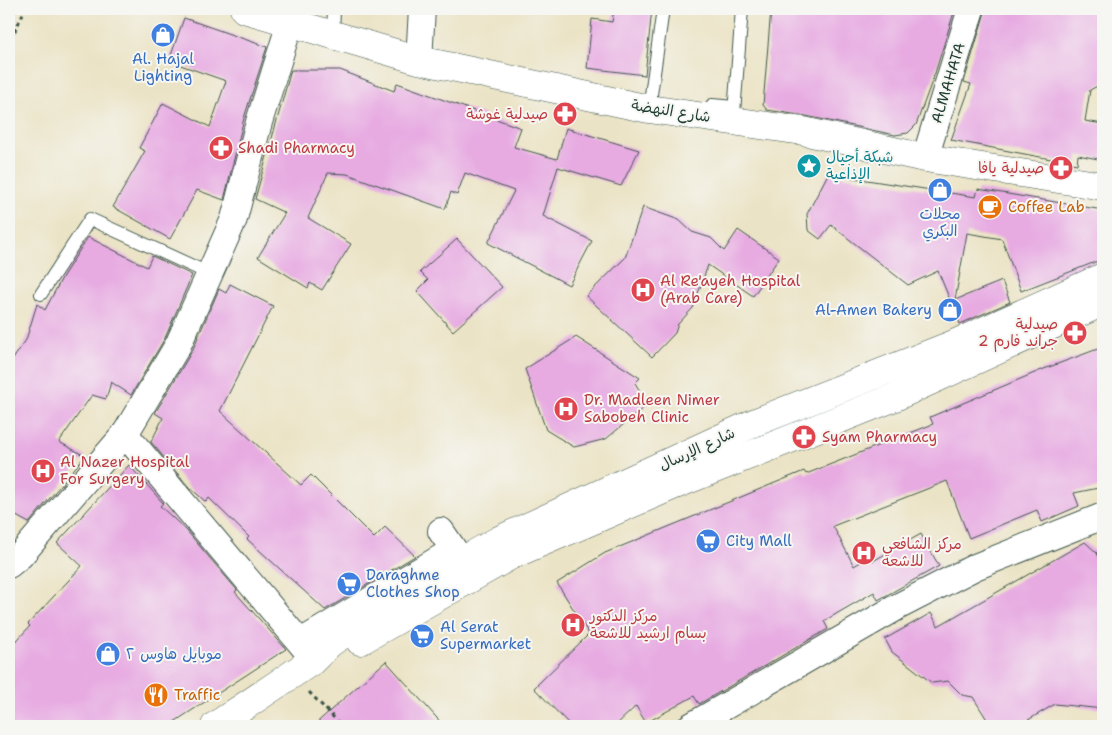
<svg xmlns="http://www.w3.org/2000/svg" width="1112" height="735" font-family="'Shantell Sans','Playpen Sans Arabic',sans-serif">
<rect width="100%" height="100%" fill="#f6f6f2"/>
<filter id="ink" filterUnits="userSpaceOnUse"><feTurbulence type="fractalNoise" baseFrequency=".02" numOctaves="2"/><feDisplacementMap in="SourceGraphic" scale="10" xChannelSelector="R" yChannelSelector="G"/><feConvolveMatrix kernelMatrix="1 2 1 2 8 2 1 2 1" color-interpolation-filters="sRGB"/></filter>
<filter id="wash" filterUnits="userSpaceOnUse"><feTurbulence type="fractalNoise" baseFrequency=".0096" numOctaves="4" result="noise"/><feDisplacementMap in="SourceGraphic" scale="20" xChannelSelector="R" yChannelSelector="G"/><feGaussianBlur stdDeviation="1.12" result="paint"/><feColorMatrix in="noise" values="0 0 0 0 0 0 0 0 0 0 0 0 0 0 0 0 0 1.4 0 .05"/><feComposite in="paint" operator="in"/></filter>
<g filter="url(#wash)">
<rect width="100%" height="100%" fill="#ebe3c5"/>
<g id="blocks">
<g fill="#e7abe2">
<polygon points="614,9 652,9 645,75 587,68 592,19 612,22"/>
<polygon points="771,9 955,9 935,73 916,125 908,133 895,135 806,116 767,110 763,105"/>
<polygon points="986,9 1103,9 1103,83 1090,90 1085,121 1103,124 1103,160 1078,155 1077,164 951,140 971,84 964,82"/>
<polygon points="184,18 267,47 244,118 224,200 197,190 170,239 113,207 145,151 139,148 163,103 210,127 226,81 169,61"/>
<polygon points="291,70 340,70 394,91 397,83 521,128 514,147 557,159 566,128 639,150 621,186 558,167 543,216 592,241 569,285 488,243 514,191 465,173 457,195 451,192 445,209 347,174 328,173 308,218 351,244 322,290 310,283 308,288 258,257 285,213 255,199"/>
<polygon points="828,174 976,197 978,189 1103,210 1103,259 1021,291 1002,239 967,233 955,300 1002,281 1010,302 960,324 938,271 908,285 831,225 820,239 808,230 807,214"/>
<polygon points="643,207 679,220 692,232 711,238 724,251 738,230 779,258 753,296 708,265 693,308 678,324 675,333 652,357 586,296 625,258"/>
<polygon points="88,237 147,267 152,256 192,275 165,338 131,395 111,382 106,399 92,395 59,442 85,456 29,523 9,512 9,365 26,340 37,304 45,310 63,276"/>
<polygon points="457,239 502,287 453,331 417,291 428,280 420,272"/>
<polygon points="230,284 273,306 220,411 301,485 311,475 374,538 385,527 415,556 325,610 247,539 249,537 209,498 206,502 188,486 151,442 163,418 155,413 192,351 219,289 226,293"/>
<polygon points="576,337 640,378 635,383 648,404 606,439 574,447 546,430 525,369"/>
<polygon points="1103,347 1103,487 1074,493 1079,506 1042,522 1037,510 969,538 947,481 833,526 854,566 872,555 873,561 921,534 939,566 878,600 874,592 824,621 828,629 699,704 694,696 646,723 636,706 615,726 571,726 534,688 589,634 557,583 605,553 804,471 806,474 933,424 930,417 1044,369"/>
<polygon points="129,465 163,503 160,506 186,530 237,590 235,592 286,649 168,726 9,726 9,649 30,626 28,624 82,566 57,543"/>
<polygon points="1085,542 1097,553 1103,567 1103,709 1055,704 1018,726 991,726 973,697 962,695 948,681 932,683 892,652 885,639 931,613 938,626"/>
<polygon points="386,661 444,726 313,726"/>
</g>
</g>
</g>
<g filter="url(#ink)">
<use href="#blocks" fill-opacity="0" stroke="#3e564a" stroke-width="1"/>
<g fill="none" stroke-linecap="round" stroke-linejoin="round">
<defs>
<g id="service">
<polyline points="333,36 334,9"/>
<polyline points="712,105 734,107"/>
<polyline points="649,109 663,9"/>
<polyline points="734,113 742,9"/>
<polyline points="41,294 90,219 210,274"/>
</g>
<g id="minor">
<polyline points="419,60 422,9"/>
<polyline points="925,158 971,9"/>
<polyline points="125,434 178,345 234,219 259,122 290,23"/>
<polyline points="9,565 20,556 125,434 314,659"/>
<polyline points="301,642 454,550 441,531"/>
<polyline points="691,726 899,606 975,567 1103,516"/>
</g>
<g id="secondary">
<polyline points="244,9 419,60 649,109 803,131 925,158 1103,186"/>
<polyline points="360,641 510,556 675,485 895,397 1103,302"/>
<polyline points="215,726 312,661 330,643 407,592 499,540 756,422 954,344 1103,277"/>
</g>
</defs>
<use href="#service" stroke="#3e564a" stroke-width="14"/>
<use href="#minor" stroke="#3e564a" stroke-width="28"/>
<use href="#secondary" stroke="#3e564a" stroke-width="29"/>
<g stroke="#3e564a" stroke-width="3" stroke-dasharray="4 4" stroke-linecap="butt">
<polyline points="9,37 13,35 25,9"/>
<polyline points="309,692 342,726"/>
</g>
<use href="#service" stroke="#fff" stroke-width="12"/>
<use href="#minor" stroke="#fff" stroke-width="26"/>
<use href="#secondary" stroke="#fff" stroke-width="28"/>
</g>
</g>
<defs>
<symbol id="shop-disc" viewBox="-11 -11 22 22"><circle r="9.5" fill="#3f7fe0" stroke="#f6f6f2"/><path d="M-5-2.5h2.3a2.7 3.5 0 0 1 5.4 0H5L5.5 6h-11ZM-1.5-2.5h3a1.5 2.3 0 0 0-3 0Z" fill="#fff"/></symbol>
<symbol id="pharmacy-disc" viewBox="-11 -11 22 22"><circle r="9.5" fill="#e0444e" stroke="#f6f6f2"/><path d="M-2-6h4v4h4v4h-4v4h-4v-4h-4v-4h4Z" fill="#fff"/></symbol>
<symbol id="sight-disc" viewBox="-11 -11 22 22"><circle r="9.5" fill="#0f9aa8" stroke="#f6f6f2"/><path d="M0-6L1.8-2.2L6-1.7L2.9 1.2L3.7 5.4L0 3.3L-3.7 5.4L-2.9 1.2L-6-1.7L-1.8-2.2Z" fill="#fff"/></symbol>
<symbol id="cafe-disc" viewBox="-11 -11 22 22"><circle r="9.5" fill="#e8710a" stroke="#f6f6f2"/><path d="M-5.5-4.5H6V0H3Q3 3.5 0 3.5H-2.5Q-5.5 3.5-5.5 0ZM3-3.2v2h1.7v-2ZM-6 4.5H4V6H-6Z" fill="#fff"/></symbol>
<symbol id="hospital-disc" viewBox="-11 -11 22 22"><circle r="9.5" fill="#e0444e" stroke="#f6f6f2"/><path d="M-5-5h3v3.5h4V-5h3V5h-3V1.5h-4V5h-3Z" fill="#fff"/></symbol>
<symbol id="supermarket-disc" viewBox="-11 -11 22 22"><circle r="9.5" fill="#3f7fe0" stroke="#f6f6f2"/><path d="M-6-5.5h2.5l.6 2H6L4.5 2H-2.5L-4.4-4H-6ZM-1.5 3.2a1.3 1.3 0 1 0 .1 0ZM3 3.2a1.3 1.3 0 1 0 .1 0Z" fill="#fff"/></symbol>
<symbol id="restaurant-disc" viewBox="-11 -11 22 22"><circle r="9.5" fill="#e8710a" stroke="#f6f6f2"/><path d="M-5-6h1v4h1v-4h1v4h1v-4h1v5L-1.5 .5V6h-2V.5L-5-1ZM5-6V6H3V1.5H1.5Q1.5-4 5-6Z" fill="#fff"/></symbol>
</defs>
<g fill-rule="evenodd">
<use href="#shop-disc" x="149" y="21" width="28" height="28"/>
<use href="#pharmacy-disc" x="551" y="100" width="28" height="28"/>
<use href="#pharmacy-disc" x="207" y="134" width="28" height="28"/>
<use href="#sight-disc" x="795" y="152" width="28" height="28"/>
<use href="#pharmacy-disc" x="1047" y="154" width="28" height="28"/>
<use href="#shop-disc" x="926" y="176" width="28" height="28"/>
<use href="#cafe-disc" x="976" y="193" width="28" height="28"/>
<use href="#hospital-disc" x="629" y="276" width="28" height="28"/>
<use href="#shop-disc" x="936" y="296" width="28" height="28"/>
<use href="#pharmacy-disc" x="1061" y="319" width="28" height="28"/>
<use href="#hospital-disc" x="552" y="395" width="28" height="28"/>
<use href="#pharmacy-disc" x="790" y="423" width="28" height="28"/>
<use href="#hospital-disc" x="29" y="457" width="28" height="28"/>
<use href="#supermarket-disc" x="694" y="527" width="28" height="28"/>
<use href="#hospital-disc" x="850" y="539" width="28" height="28"/>
<use href="#supermarket-disc" x="335" y="570" width="28" height="28"/>
<use href="#hospital-disc" x="559" y="611" width="28" height="28"/>
<use href="#supermarket-disc" x="408" y="622" width="28" height="28"/>
<use href="#shop-disc" x="94" y="640" width="28" height="28"/>
<use href="#restaurant-disc" x="142" y="681" width="28" height="28"/>
</g>
<g text-anchor="middle" stroke-width="4" stroke-linejoin="round" paint-order="stroke">
<g font-size="15" fill="#366cbe" stroke="#f6f6f2" text-anchor="start">
<text x="163" y="64" text-anchor="middle">Al. Hajal<tspan x="163" dy="17">Lighting</tspan></text>
<text x="940" y="219" text-anchor="middle">محلات<tspan x="940" dy="17">البكري</tspan></text>
<text x="932" y="315" text-anchor="end">Al-Amen Bakery</text>
<text x="726" y="546">City Mall</text>
<text x="366" y="580">Daraghme<tspan x="366" dy="17">Clothes Shop</tspan></text>
<text x="440" y="632">Al Serat<tspan x="440" dy="17">Supermarket</tspan></text>
<text x="126" y="659">موبايل هاوس ٢</text>
</g>
<g font-size="15" fill="#1f3d34" stroke="#f6f6f2">
<text transform="translate(948 83) rotate(-73)" y="5">ALMAHATA</text>
<text transform="translate(671 111) rotate(9)" y="5">شارع النهضة</text>
<text transform="translate(697 449) rotate(-25)" y="5">شارع الإرسال</text>
</g>
<g font-size="15" fill="#be3a42" stroke="#f6f6f2" text-anchor="start">
<text x="548" y="119" text-anchor="end">صيدلية غوشة</text>
<text x="238" y="153">Shadi Pharmacy</text>
<text x="1044" y="173" text-anchor="end">صيدلية يافا</text>
<text x="660" y="286">Al Re'ayeh Hospital<tspan x="660" dy="17">(Arab Care)</tspan></text>
<text x="1058" y="329" text-anchor="end">صيدلية<tspan x="1058" dy="17">جراند فارم 2</tspan></text>
<text x="584" y="405">Dr. Madleen Nimer<tspan x="584" dy="17">Sabobeh Clinic</tspan></text>
<text x="822" y="442">Syam Pharmacy</text>
<text x="60" y="467">Al Nazer Hospital<tspan x="60" dy="17">For Surgery</tspan></text>
<text x="882" y="549">مركز الشافعي<tspan x="882" dy="17">للاشعه</tspan></text>
<text x="590" y="621">مركز الدكتور<tspan x="590" dy="17">بسام ارشيد للاشعة</tspan></text>
</g>
<g font-size="15" fill="#0d838f" stroke="#f6f6f2" text-anchor="start">
<text x="826" y="162">شبكة أجيال<tspan x="826" dy="17">الإذاعية</tspan></text>
</g>
<g font-size="15" fill="#c56008" stroke="#f6f6f2" text-anchor="start">
<text x="1008" y="212">Coffee Lab</text>
<text x="174" y="700">Traffic</text>
</g>
</g>
<rect width="1112" height="735" fill="none" stroke="#f6f6f2" stroke-width="30"/>
</svg>
